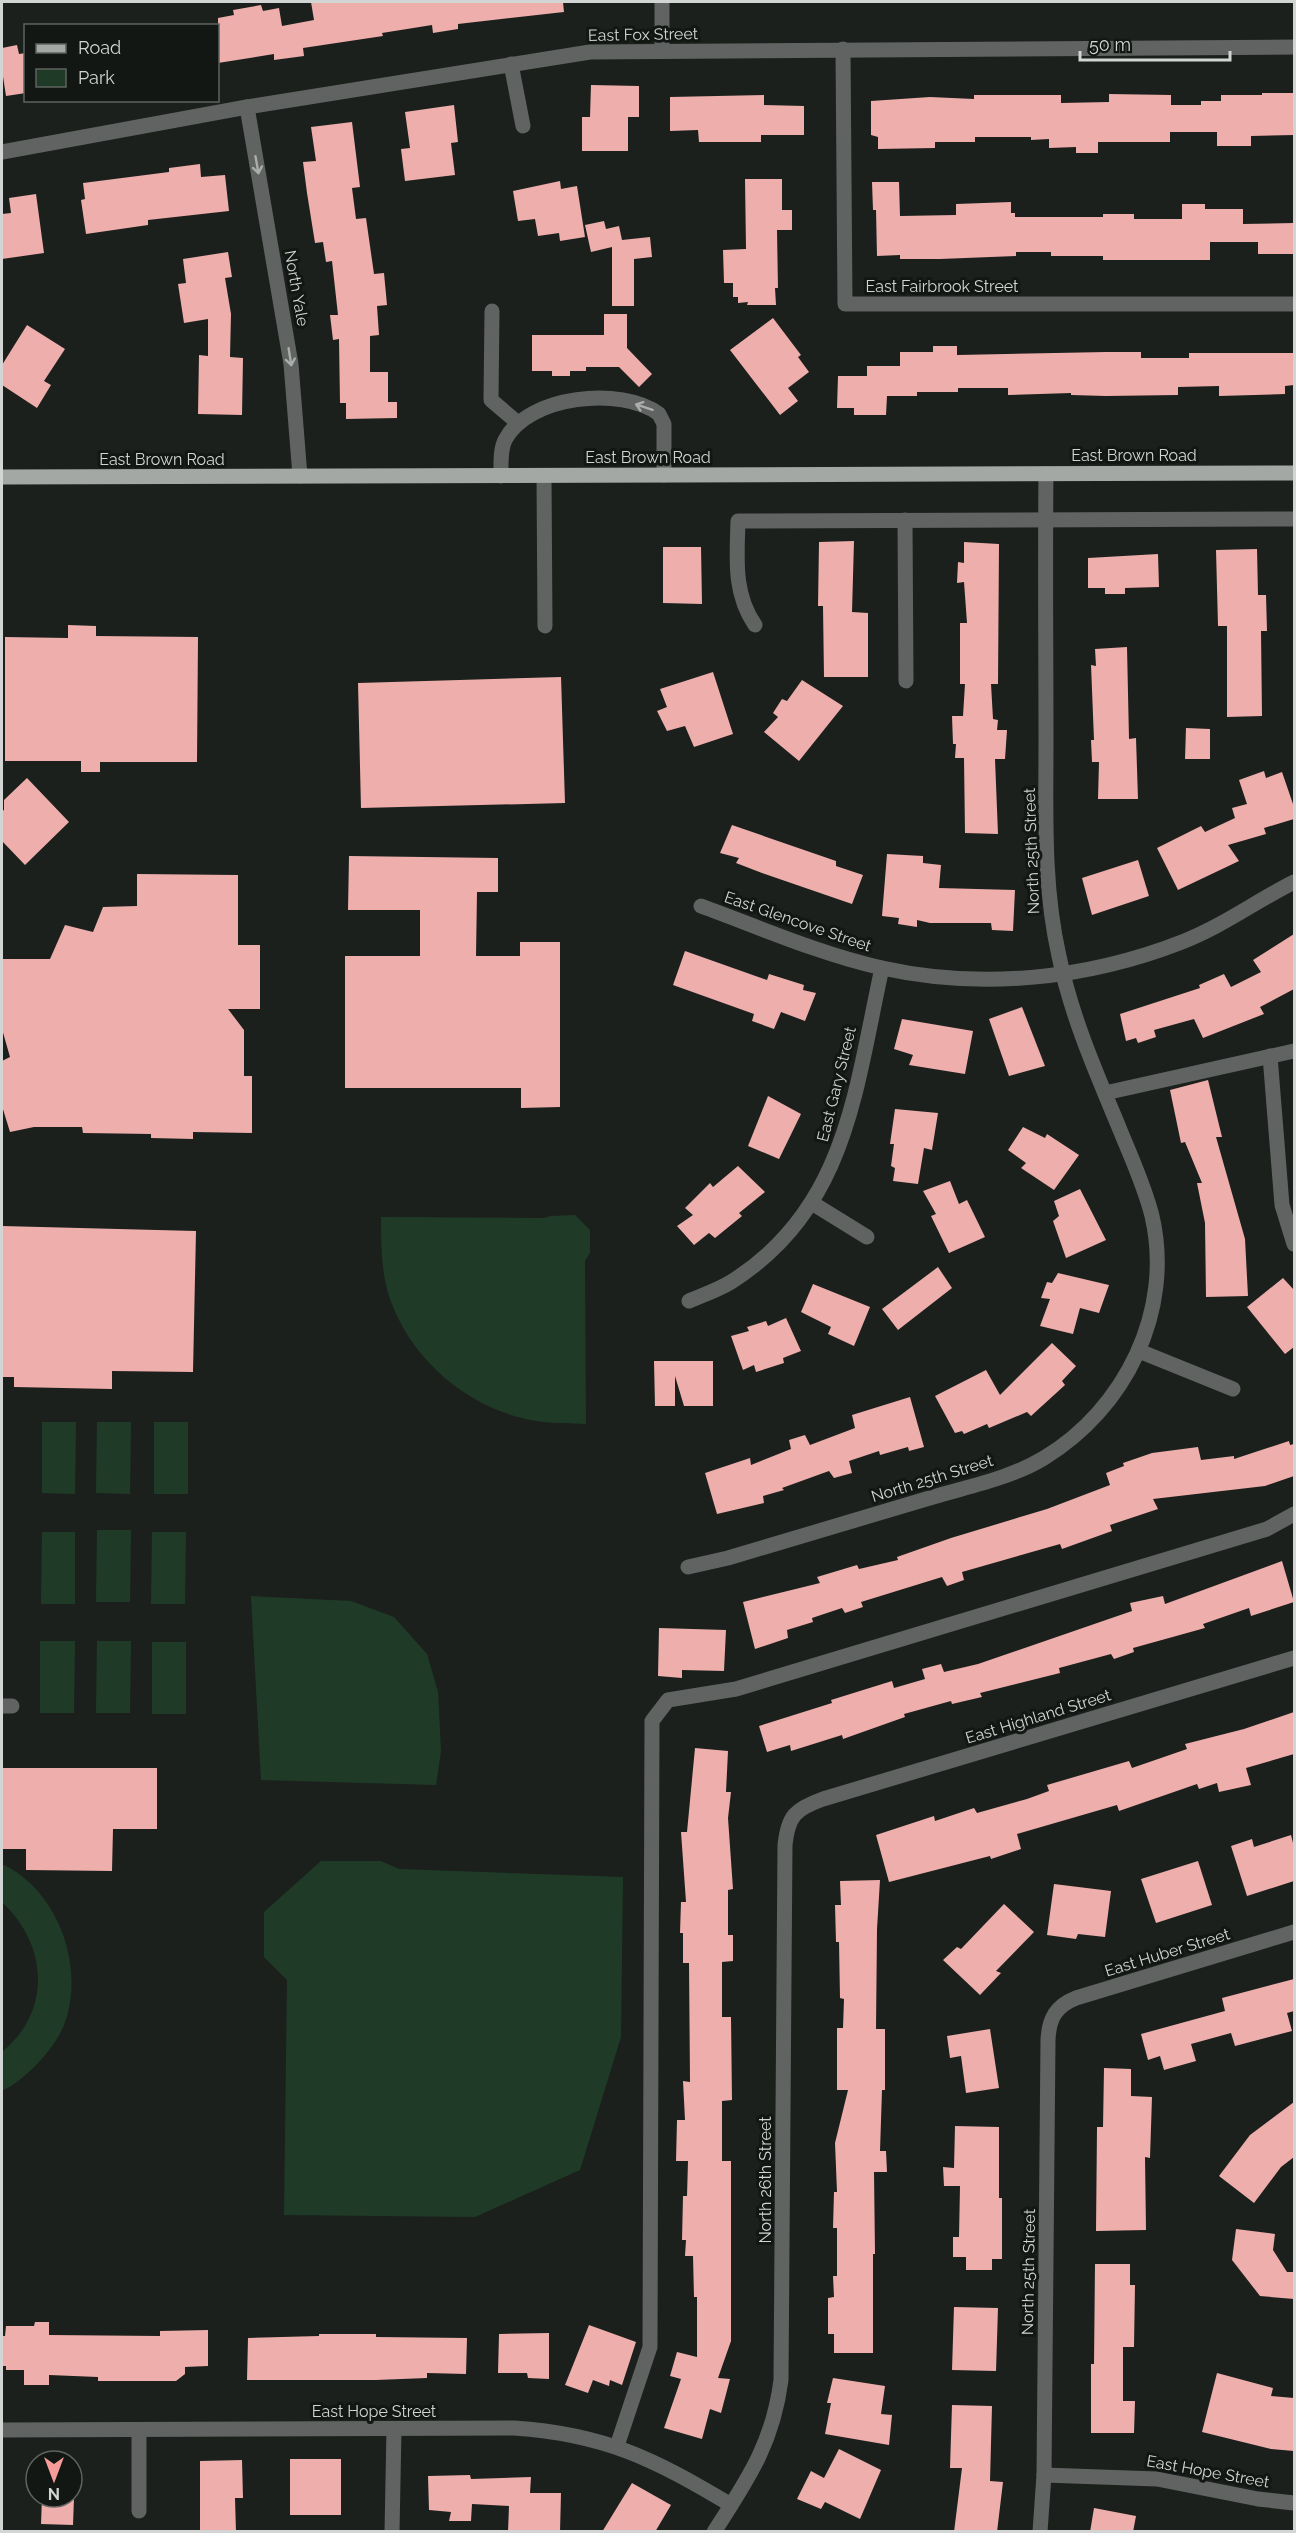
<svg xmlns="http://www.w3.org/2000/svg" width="1296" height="2533" font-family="Raleway,sans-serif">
<rect width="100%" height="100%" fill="#1b201c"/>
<g fill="#1f3b27">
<path d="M575,1215L590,1230V1253L585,1261L586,1424C572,1423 558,1424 544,1422C475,1414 413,1364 390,1299C381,1273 381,1244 381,1217L544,1218L551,1216Z"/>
<polygon points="42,1422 76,1422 75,1494 42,1493"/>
<polygon points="97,1422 131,1422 130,1494 96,1493"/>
<rect x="154" y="1422" width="34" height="72"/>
<polygon points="97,1530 131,1530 130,1602 96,1602"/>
<polygon points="42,1532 75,1532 75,1604 41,1604"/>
<polygon points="152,1532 186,1532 185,1604 151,1604"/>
<polygon points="251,1596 351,1601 394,1617 427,1654 438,1692 441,1751 436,1785 261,1780"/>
<polygon points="40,1641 75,1641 74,1713 40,1713"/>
<polygon points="97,1641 131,1641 130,1713 96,1713"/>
<rect x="152" y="1642" width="34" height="72"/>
<polygon points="321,1861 381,1861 399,1869 623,1877 621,2037 580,2170 475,2217 284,2215 287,1980 264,1957 264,1912"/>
<path d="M2,1864C58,1890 86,1967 64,2025C58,2040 46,2055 35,2066C25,2076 14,2085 2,2091V2052C52,2011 48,1945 2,1902Z"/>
</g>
<g fill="#eeaeac">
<polygon points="311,2 563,2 564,12 458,24 458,29 433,33 432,25 382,33 383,36 303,48 304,56 274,60 274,54 218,63 218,18 234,15 233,10 261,5 263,11 279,8 282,26 314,20"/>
<polygon points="17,45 19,54 26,53 26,93 6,96 2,70 2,48"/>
<polygon points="591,85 639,86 639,117 628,117 628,151 582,151 582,117 590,117"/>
<polygon points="1262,93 1294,93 1294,135 1251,136 1251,146 1217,146 1217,132 1170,132 1170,142 1098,142 1098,153 1076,153 1076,147 1049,148 1049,139 1031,140 1031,137 975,137 975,142 935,142 935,148 878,149 878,137 871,135 871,101 930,97 974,99 974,95 1061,95 1061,103 1109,102 1109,94 1171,95 1171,105 1201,105 1201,101 1221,101 1221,95 1262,95"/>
<polygon points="764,95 764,105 804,106 804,135 761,135 761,142 699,142 698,130 670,131 670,97"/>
<polygon points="454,105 458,142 451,143 455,175 405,181 401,149 410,148 405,112"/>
<polygon points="352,122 360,187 352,188 356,219 366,218 374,274 384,273 387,305 377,306 379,335 370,336 370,372 388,372 388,402 397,402 397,418 346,419 346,403 340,403 339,339 333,340 330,315 338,315 332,261 326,262 323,242 315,243 307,193 303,162 316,161 311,127"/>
<polygon points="200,164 201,177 225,175 229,211 148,220 148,225 86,234 81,200 85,199 83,183 169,172 169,168"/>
<polygon points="745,179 782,179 782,210 792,210 792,230 777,230 778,288 775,288 776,305 747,305 748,302 738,303 738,297 733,297 733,283 724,283 723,250 746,249"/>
<polygon points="560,181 561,189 577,186 585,237 560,241 559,233 538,236 535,219 518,221 513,191"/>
<polygon points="872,182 899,182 900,216 956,215 956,204 1011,202 1011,213 1015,213 1015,217 1103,217 1103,214 1134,214 1134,219 1182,219 1182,204 1205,204 1205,209 1243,209 1243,224 1294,223 1294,254 1258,254 1258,242 1210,242 1210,260 1103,260 1103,256 1051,256 1051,252 1016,252 1016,256 940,259 900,259 900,255 877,256 876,210 873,210"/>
<polygon points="36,194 44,253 2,259 2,214 11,213 9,198"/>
<polygon points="604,221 606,229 619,226 622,240 650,237 652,257 634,259 634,306 612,306 612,247 591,252 585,225"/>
<polygon points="228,252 232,277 225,278 231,314 230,357 243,358 242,415 198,414 199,355 208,356 208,319 184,323 178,284 186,283 183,259"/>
<polygon points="604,314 627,314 627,348 652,374 639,387 619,367 586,367 586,371 570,371 570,376 552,376 552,371 532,371 532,335 604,335"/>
<polygon points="773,318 801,355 798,357 809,372 788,388 798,401 780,415 730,350"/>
<polygon points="27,325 65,349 44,381 51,385 37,408 2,385 2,365"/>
<polygon points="933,346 957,346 957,355 1106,352 1141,352 1141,358 1189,358 1189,353 1294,353 1294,385 1285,386 1285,394 1219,396 1219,386 1178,387 1178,395 1106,396 1071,395 1071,393 1008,395 1008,388 958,388 958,392 917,392 917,396 887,396 886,415 854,415 854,408 837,408 838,376 867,376 867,366 900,366 900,352 933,352"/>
<polygon points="854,541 852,612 868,613 868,677 824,677 823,606 818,606 819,542"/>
<polygon points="964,542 999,544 998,684 991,684 993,719 998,720 997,730 1007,730 1005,759 995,759 998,834 965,833 964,758 955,758 956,744 953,744 952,716 963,716 965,684 960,684 960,623 967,623 964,582 957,583 958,562 964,563"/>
<polygon points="663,547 701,547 702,604 663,603"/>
<polygon points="1257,549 1258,595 1266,595 1267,631 1261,631 1262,716 1227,717 1227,626 1218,626 1216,550"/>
<polygon points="1158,554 1159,587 1125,588 1125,594 1105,594 1105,588 1088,588 1088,558"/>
<polygon points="68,625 96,626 96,636 198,637 197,762 100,762 100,772 81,772 81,761 5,761 5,637 68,638"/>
<polygon points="1127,647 1129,739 1136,738 1138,799 1098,799 1099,762 1092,762 1091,740 1094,740 1091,665 1096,666 1095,649"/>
<polygon points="713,672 733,734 694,747 685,726 667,731 657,711 667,707 660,689"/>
<polygon points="561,677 565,803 361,808 358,683"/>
<polygon points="802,680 843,706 799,761 764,732 778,717 773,713 782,699 787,701"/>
<polygon points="1186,728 1210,729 1210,759 1185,759"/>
<polygon points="1264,771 1266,778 1282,772 1294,807 1294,819 1264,828 1266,834 1228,845 1239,861 1178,890 1157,848 1201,826 1205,832 1235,818 1232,808 1247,804 1239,780"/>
<polygon points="27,778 69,822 25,865 2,841 2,808 4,811 4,800"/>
<polygon points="732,825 836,861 836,866 863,875 852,904 762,873 736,863 739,858 720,853"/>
<polygon points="887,854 923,856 923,863 941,865 939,888 1015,890 1013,931 992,930 991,923 930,923 917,920 917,927 898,924 899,918 882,916"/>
<polygon points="349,856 498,858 498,892 477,892 476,956 520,956 520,942 560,942 560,1107 521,1108 521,1088 345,1088 345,956 420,956 420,910 348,910"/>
<polygon points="1138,860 1149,896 1092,915 1082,878"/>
<polygon points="137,874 238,875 238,945 260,945 260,1009 228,1009 244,1030 244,1076 252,1076 252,1133 193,1132 193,1139 151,1138 151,1134 83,1133 82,1127 34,1127 10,1132 2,1106 2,1061 10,1057 2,1029 2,959 50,959 65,925 93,932 103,907 137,906"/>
<polygon points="1294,934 1294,989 1260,1007 1264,1014 1203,1038 1194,1019 1154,1030 1156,1037 1138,1043 1136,1038 1126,1041 1120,1014 1200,988 1199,985 1224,974 1231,987 1261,972 1253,960"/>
<polygon points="685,951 767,980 769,974 804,985 803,990 816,993 805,1021 781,1012 774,1029 752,1021 754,1014 673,985"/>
<polygon points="1022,1007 1045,1066 1009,1076 989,1019"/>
<polygon points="902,1019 973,1031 965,1074 909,1065 913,1055 894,1049"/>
<polygon points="1208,1080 1222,1137 1216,1137 1245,1239 1248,1296 1206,1297 1205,1223 1197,1183 1202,1183 1185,1142 1181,1143 1170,1090"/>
<polygon points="768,1096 801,1114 779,1159 748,1146"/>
<polygon points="895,1109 938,1113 932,1150 924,1148 918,1184 893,1181 895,1168 891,1166 894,1144 890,1144"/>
<polygon points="1023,1127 1045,1138 1047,1134 1079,1155 1054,1190 1021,1168 1026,1163 1008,1150"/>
<polygon points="738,1166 765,1192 739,1213 742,1216 715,1238 709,1233 694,1245 677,1226 693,1215 685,1208 710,1183 713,1187"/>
<polygon points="950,1181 959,1204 967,1200 985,1237 949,1253 931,1216 936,1214 923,1191"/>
<polygon points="1080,1189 1106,1240 1066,1258 1053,1221 1059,1216 1054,1201"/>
<polygon points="2,1226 196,1231 193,1372 112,1371 112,1389 14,1387 14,1377 2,1377"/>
<polygon points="938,1267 952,1288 898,1330 882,1309"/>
<polygon points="1058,1273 1109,1285 1099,1313 1080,1308 1073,1334 1040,1326 1050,1299 1041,1298 1047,1282 1052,1283"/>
<polygon points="1283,1278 1294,1290 1294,1347 1285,1354 1247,1307"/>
<polygon points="813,1284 870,1307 854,1346 828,1334 831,1327 801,1312"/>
<polygon points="786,1318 801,1351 783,1358 784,1363 756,1372 754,1365 743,1370 731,1336 749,1331 747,1327 766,1321 768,1326"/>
<polygon points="1052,1343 1076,1366 1062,1381 1065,1385 1031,1416 1027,1412 989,1428 987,1424 964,1434 962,1431 955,1433 935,1396 986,1370 1000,1395"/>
<polygon points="654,1361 713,1361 713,1406 684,1406 675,1376 675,1406 655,1406"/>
<polygon points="910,1397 924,1447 909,1451 908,1447 880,1455 879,1451 849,1461 852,1473 834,1478 829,1471 782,1488 784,1490 763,1496 764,1503 717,1514 705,1473 750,1458 751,1465 791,1449 789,1440 805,1435 810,1445 855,1428 852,1415"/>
<polygon points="1289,1441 1290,1445 1294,1444 1294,1476 1265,1486 1153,1499 1158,1509 1110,1525 1112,1531 1062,1549 1060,1544 962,1572 964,1580 947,1586 942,1577 861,1602 863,1607 845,1613 842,1608 812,1618 813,1622 787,1630 788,1638 755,1649 743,1602 820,1583 817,1577 857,1565 859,1569 898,1560 897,1557 951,1538 1047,1509 1110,1485 1106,1473 1124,1466 1123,1463 1152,1453 1198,1447 1201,1460 1234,1456 1234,1459"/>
<polygon points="1282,1561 1294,1602 1251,1616 1249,1608 1203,1624 1205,1628 1133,1648 1134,1652 1114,1659 1111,1654 1059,1668 1060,1673 980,1693 982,1697 952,1704 951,1701 904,1714 905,1717 843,1739 842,1735 791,1751 790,1745 767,1752 759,1726 832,1703 831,1700 892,1681 894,1688 925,1679 922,1669 941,1664 944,1672 978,1664 1132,1611 1130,1603 1163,1596 1165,1604"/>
<polygon points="659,1628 726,1630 724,1671 682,1670 682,1678 658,1676"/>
<polygon points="1294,1712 1294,1754 1246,1768 1251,1785 1219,1792 1217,1783 1199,1789 1197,1784 1119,1811 1117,1805 1017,1834 1021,1849 991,1859 990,1856 889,1882 876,1835 934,1816 935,1821 974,1808 977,1813 1027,1799 1049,1791 1047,1785 1129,1761 1132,1768 1187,1749 1185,1744 1244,1729"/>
<polygon points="695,1748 728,1751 726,1792 731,1792 728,1818 733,1889 728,1890 728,1935 733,1935 733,1961 722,1962 722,2017 731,2017 732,2100 722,2101 722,2161 731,2161 731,2341 718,2378 730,2379 721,2413 710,2409 702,2439 664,2428 681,2379 670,2376 677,2352 697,2357 697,2297 694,2297 693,2256 685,2256 686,2240 682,2240 683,2196 687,2196 688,2161 676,2161 677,2120 685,2120 683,2081 690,2082 689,1963 683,1963 683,1933 680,1933 681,1902 686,1902 681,1832 687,1832"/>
<polygon points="2,1768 157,1768 157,1829 113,1829 112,1871 26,1870 26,1849 2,1849"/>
<polygon points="1291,1835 1294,1847 1294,1881 1247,1896 1231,1846 1252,1839 1254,1847"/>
<polygon points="1198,1861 1212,1905 1156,1923 1141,1879"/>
<polygon points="880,1880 877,1929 876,2029 885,2029 885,2090 882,2090 880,2151 886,2151 887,2172 874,2172 875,2254 873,2254 873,2353 834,2353 834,2334 828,2334 828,2298 834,2297 833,2276 837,2276 837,2228 833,2228 834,2192 837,2192 835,2143 848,2090 837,2090 837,2028 843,2028 844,1999 840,1998 839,1942 836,1942 835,1905 841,1905 840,1881"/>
<polygon points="1054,1884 1111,1891 1105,1937 1078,1934 1076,1939 1047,1935"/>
<polygon points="1004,1904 1034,1932 996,1971 1001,1973 980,1995 943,1960 957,1947 961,1949"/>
<polygon points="1294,1979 1294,2011 1287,2013 1292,2031 1235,2046 1231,2033 1191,2044 1196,2061 1164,2070 1160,2056 1148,2060 1141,2034 1225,2011 1222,1998"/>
<polygon points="990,2029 999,2088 966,2093 961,2056 950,2058 947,2036"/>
<polygon points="1104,2068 1131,2069 1131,2096 1152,2097 1150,2158 1145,2157 1146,2230 1096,2231 1097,2127 1103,2127"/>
<polygon points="1294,2102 1294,2157 1281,2167 1254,2203 1219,2176 1250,2135"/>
<polygon points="955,2126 999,2127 999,2198 1002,2198 1002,2259 992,2259 992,2270 966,2270 966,2257 953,2257 953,2237 959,2237 960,2186 944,2186 943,2167 954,2168"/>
<polygon points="1236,2229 1275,2234 1273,2250 1287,2272 1294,2272 1294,2299 1260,2296 1232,2260"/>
<polygon points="1095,2264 1130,2264 1130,2285 1135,2285 1134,2347 1123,2347 1123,2401 1135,2401 1134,2433 1091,2433 1091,2364 1094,2364"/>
<polygon points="954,2307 998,2308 996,2371 952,2370"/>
<polygon points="35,2322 49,2322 49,2335 160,2336 160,2331 208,2330 208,2366 185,2367 185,2374 176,2381 98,2381 98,2377 49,2375 49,2385 24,2385 24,2370 6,2370 6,2366 2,2366 2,2336 5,2336 6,2326 34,2326"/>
<polygon points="589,2325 636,2342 622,2385 610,2380 609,2386 593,2380 588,2393 565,2385"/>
<polygon points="549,2333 549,2379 528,2378 527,2373 498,2373 499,2334"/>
<polygon points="319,2334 376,2334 376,2337 467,2338 466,2374 427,2373 427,2378 376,2380 247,2380 248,2338 319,2336"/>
<polygon points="1217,2373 1273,2388 1271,2396 1294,2398 1294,2451 1271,2449 1202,2432"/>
<polygon points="833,2378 885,2386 881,2414 892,2415 889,2445 825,2434 831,2403 827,2403"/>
<polygon points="952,2405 992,2406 990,2481 1003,2482 997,2532 954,2532 962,2468 950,2468"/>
<polygon points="839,2449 881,2470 860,2519 825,2502 821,2509 797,2499 811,2471 824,2478"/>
<rect x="290" y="2459" width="51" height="56"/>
<polygon points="242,2460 243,2498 235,2498 236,2532 200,2532 200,2461"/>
<polygon points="470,2475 471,2479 531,2477 530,2493 561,2493 560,2532 508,2532 509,2506 472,2504 471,2521 449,2521 451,2512 429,2510 428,2476"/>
<polygon points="632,2483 671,2505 655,2532 602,2532"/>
<polygon points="42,2497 74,2497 73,2525 41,2524"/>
<polygon points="1094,2508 1136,2516 1133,2532 1090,2532"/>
</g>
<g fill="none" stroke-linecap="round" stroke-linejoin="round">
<g stroke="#606361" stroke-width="15">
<polyline points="843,49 845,304 1294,304"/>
<polyline points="662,50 662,2"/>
<polyline points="511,64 523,126"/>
<polyline points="247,107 291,364 300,476"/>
<polyline points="2,152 247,107 590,52 1294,47"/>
<polyline points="492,311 491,400 518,423"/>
<path d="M501,476C501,465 500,450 505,440C528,395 622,386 659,414L664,424V475"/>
<polyline points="544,476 545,626"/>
<polyline points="905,520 906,681"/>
<path d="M755,625C733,593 737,558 738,521L1294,519"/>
<path d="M701,906C761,928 820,954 882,968C982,990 1087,979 1182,942C1223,926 1256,901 1294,882"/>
<polyline points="1270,1056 1282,1205 1294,1244"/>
<polyline points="1105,1093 1294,1051"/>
<polyline points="812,1203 867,1237"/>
<path d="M689,1301C703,1295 718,1290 731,1282C847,1209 855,1090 882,968"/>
<polyline points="1139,1351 1233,1389"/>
<path d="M688,1567L728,1558C797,1537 865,1517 933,1497C970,1486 1011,1478 1044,1458C1125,1409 1174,1311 1152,1216C1144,1184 1130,1155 1118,1125C1095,1070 1071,1015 1059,956C1043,886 1046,814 1046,743C1046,653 1045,564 1046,474"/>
<polyline points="2,1706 12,1706"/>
<path d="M2,2430L514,2428C605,2434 654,2459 731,2505"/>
<polyline points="139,2430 139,2511"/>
<polyline points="617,2446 650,2347 652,1721 668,1700 736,1689 1267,1529 1294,1514"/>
<polyline points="1044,2475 1157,2479 1258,2499 1294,2503"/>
<polyline points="392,2532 394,2429"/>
<path d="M714,2532C748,2479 773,2443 781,2380L785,1845C788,1816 795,1809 823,1799L1294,1658"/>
<path d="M1040,2532L1044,2475L1048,2040C1049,2018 1056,2006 1076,1998L1294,1932"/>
</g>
<polyline stroke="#a3a8a4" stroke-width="15" points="2,477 1294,473"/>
</g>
<defs><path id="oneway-shaft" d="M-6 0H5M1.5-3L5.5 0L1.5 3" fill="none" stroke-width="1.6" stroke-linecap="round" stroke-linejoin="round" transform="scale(1.5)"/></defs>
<g stroke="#aaadab">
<use href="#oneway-shaft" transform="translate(257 165) rotate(80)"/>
<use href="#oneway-shaft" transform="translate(290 357) rotate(81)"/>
<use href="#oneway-shaft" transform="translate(644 407) rotate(-162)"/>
</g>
<g text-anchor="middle" stroke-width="6" stroke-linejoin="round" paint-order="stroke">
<g font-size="16" fill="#d2d5d3" stroke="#121713">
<text transform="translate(643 34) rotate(-1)" y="6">East Fox Street</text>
<text x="942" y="292">East Fairbrook Street</text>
<text transform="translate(297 288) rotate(80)" y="6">North Yale</text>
<text x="1134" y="461">East Brown Road</text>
<text x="648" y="463">East Brown Road</text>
<text x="162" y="465">East Brown Road</text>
<text transform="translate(1031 851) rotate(-92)" y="6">North 25th Street</text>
<text transform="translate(798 921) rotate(19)" y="6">East Glencove Street</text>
<text transform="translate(836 1084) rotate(-76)" y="6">East Gary Street</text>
<text transform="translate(932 1478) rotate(-17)" y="6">North 25th Street</text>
<text transform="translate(1038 1716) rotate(-17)" y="6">East Highland Street</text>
<text transform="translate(1167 1952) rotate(-17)" y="6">East Huber Street</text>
<text transform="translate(765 2180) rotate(-90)" y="6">North 26th Street</text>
<text transform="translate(1028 2272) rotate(-89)" y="6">North 25th Street</text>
<text x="374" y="2417">East Hope Street</text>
<text transform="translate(1208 2471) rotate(10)" y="6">East Hope Street</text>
</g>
</g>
<rect width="1296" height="2533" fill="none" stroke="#d2d5d3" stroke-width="6"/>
<rect x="24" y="24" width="195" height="78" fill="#121713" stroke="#5f6360" stroke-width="1.5"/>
<rect x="36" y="44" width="30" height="9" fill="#a3a8a4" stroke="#5f6360" stroke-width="1.5"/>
<text x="78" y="54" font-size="18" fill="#d2d5d3">Road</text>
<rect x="36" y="69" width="30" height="18" fill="#1f3b27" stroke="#5f6360" stroke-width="1.5"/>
<text x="78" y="84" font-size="18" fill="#d2d5d3">Park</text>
<g transform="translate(54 2479) rotate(180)"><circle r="28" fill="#121713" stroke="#5f6360" stroke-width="1.5"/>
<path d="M0-4.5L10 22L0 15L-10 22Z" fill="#f59b9a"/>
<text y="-9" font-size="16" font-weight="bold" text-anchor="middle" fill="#d2d5d3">N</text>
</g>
<path d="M1080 51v9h150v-9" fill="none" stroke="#d2d5d3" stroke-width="3"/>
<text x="1089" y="51" font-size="18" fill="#d2d5d3" stroke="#121713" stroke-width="4.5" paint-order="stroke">50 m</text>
</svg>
